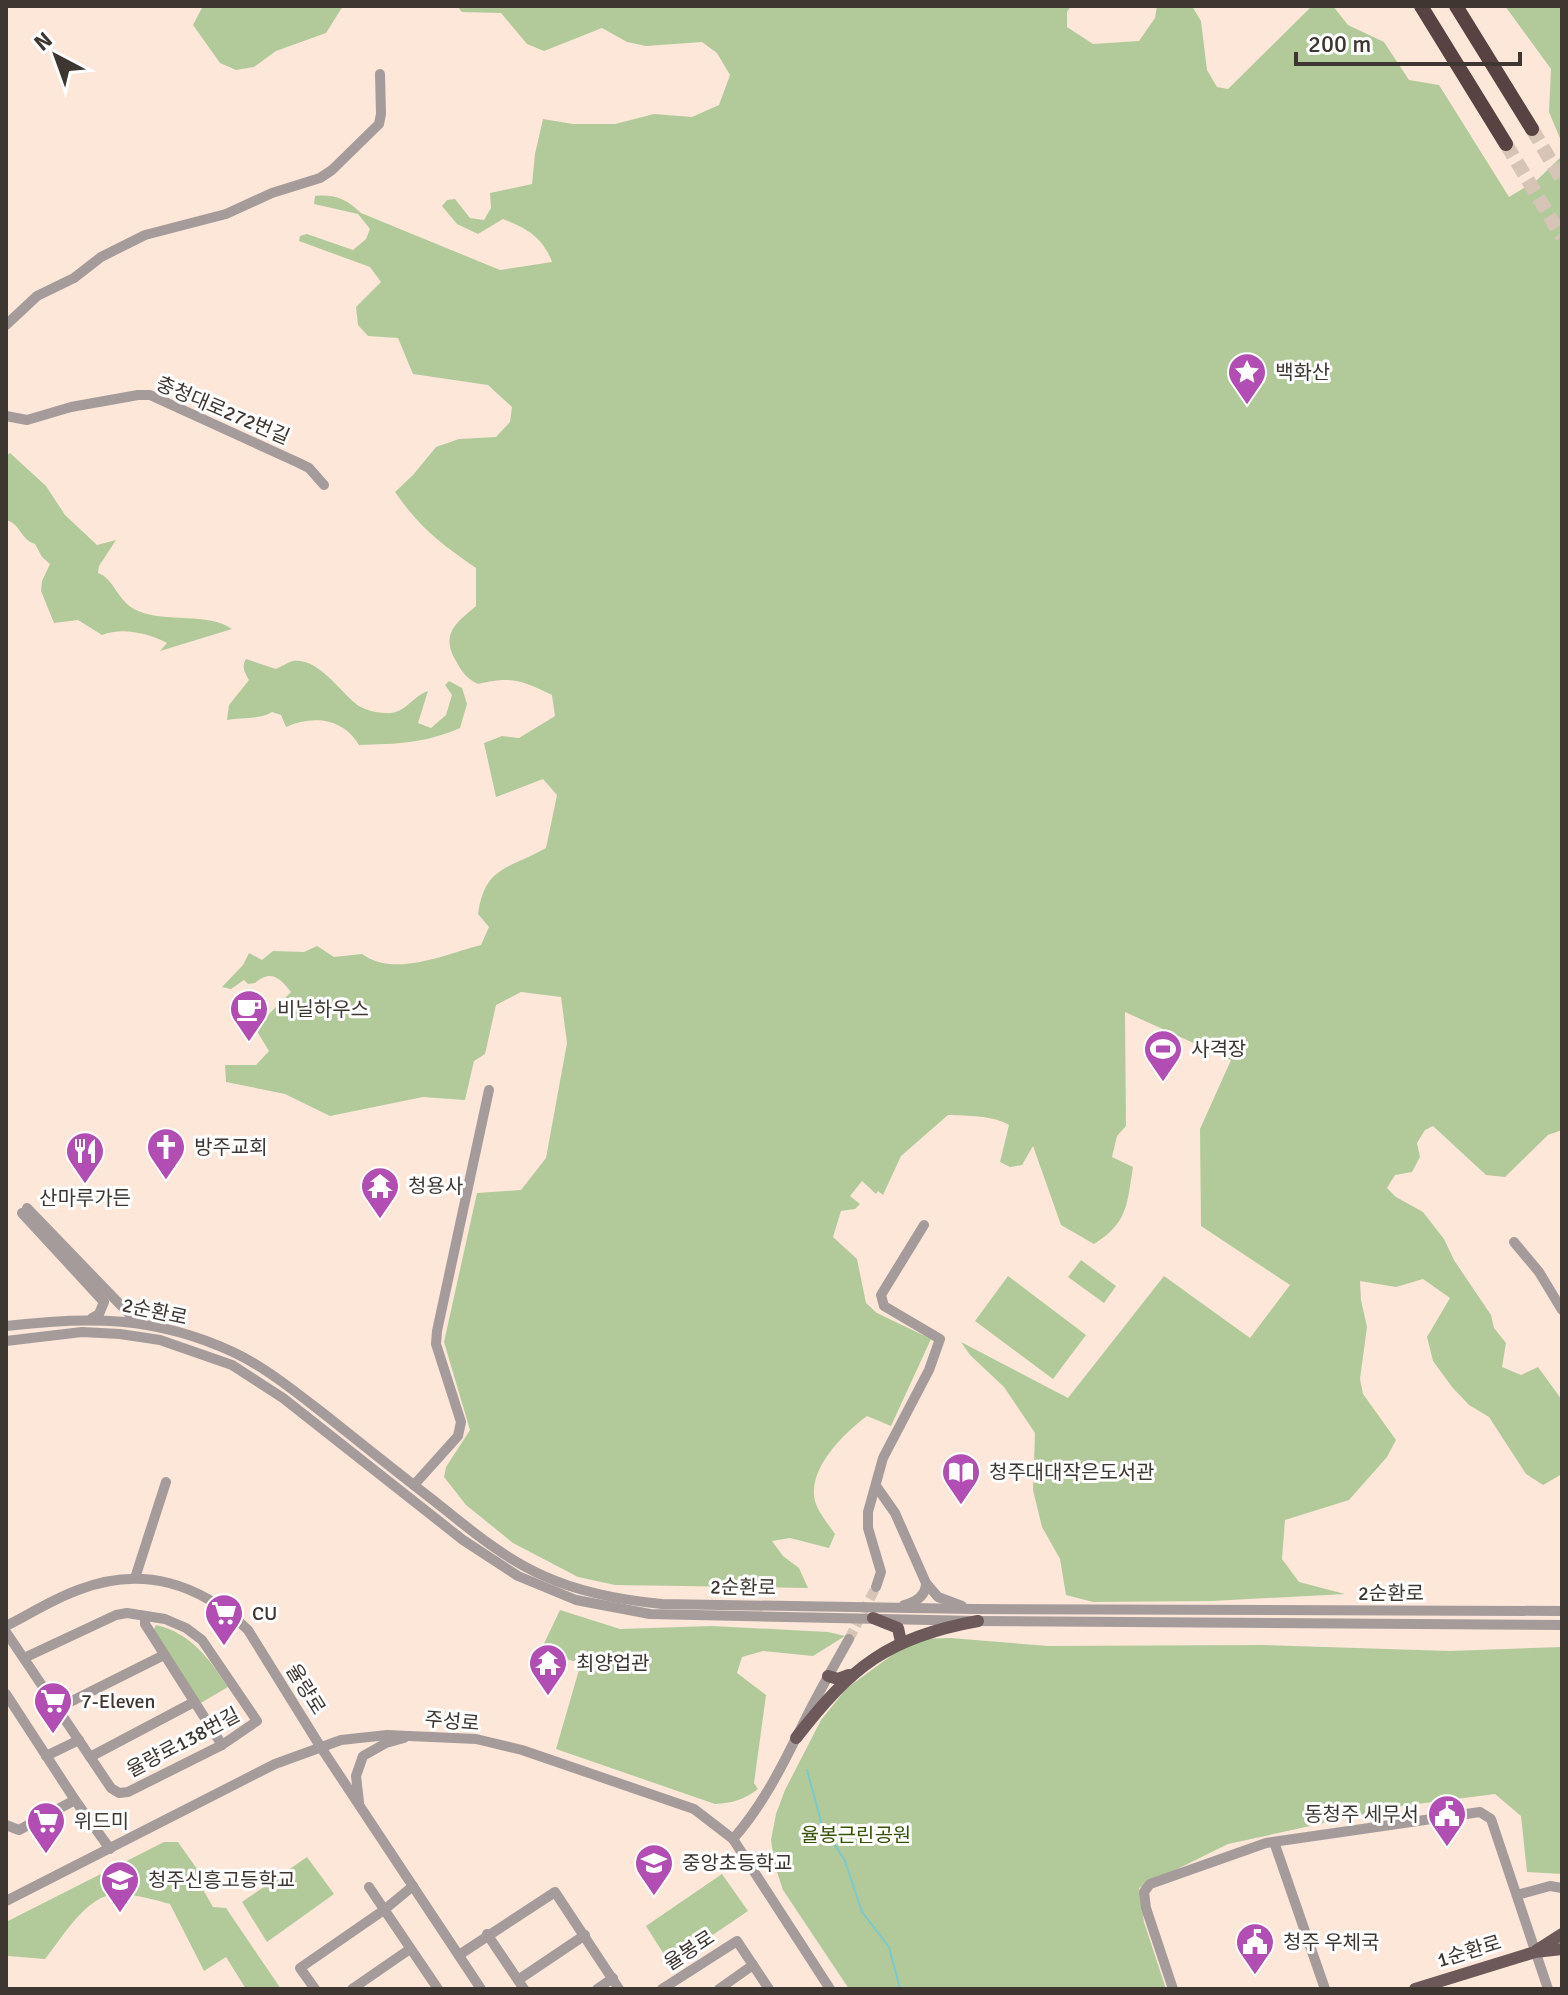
<svg xmlns="http://www.w3.org/2000/svg" width="1568" height="1995" font-family="Signika,'Noto Sans KR',sans-serif">
<rect width="100%" height="100%" fill="#fce7d9"/>
<g fill="#b2ca9a">
<polygon points="203,6 343,6 326,33 276,51 254,67 236,70 220,63 193,25"/>
<path d="M457,6H1071L1067,12V27L1093,44L1139,41L1155,18L1157,6H1192L1201,21L1207,70L1217,87L1228,89L1312,6H1333L1348,25L1384,42L1409,80L1439,85L1509,197L1537,180L1562,156V1130L1548,1135L1505,1177L1486,1175L1433,1126L1425,1130L1417,1143L1420,1157L1412,1172L1395,1175L1387,1188L1396,1197L1423,1212L1444,1239L1454,1260L1491,1315L1494,1328L1506,1343L1502,1367L1521,1375L1538,1367L1562,1400V1474L1543,1485L1526,1474L1489,1417L1469,1405L1452,1387L1433,1361L1427,1337L1450,1298L1423,1279L1396,1287L1360,1281L1361,1300L1367,1327L1360,1379L1363,1394L1396,1440L1387,1457L1349,1500L1285,1520L1282,1559L1299,1582L1345,1594L1212,1601L1093,1602L1066,1595L1060,1559L1042,1527L1033,1490L1035,1433L1004,1387L970,1355L961,1342L1068,1398L1164,1276L1250,1338L1290,1285L1201,1226L1200,1129L1231,1060L1125,1012L1126,1126L1117,1136L1112,1157L1133,1167C1127,1204 1128,1223 1094,1244L1061,1225L1033,1146L1022,1165L1010,1167L1000,1162L1009,1125C992,1115 968,1116 948,1115L901,1156L883,1195L878,1191L876,1194L862,1181L850,1196L860,1204L855,1209L841,1211L833,1237L857,1259L866,1303L877,1313L931,1339L891,1426L867,1416C844,1433 807,1469 815,1501C818,1512 829,1525 835,1534L829,1548L790,1538L772,1541L783,1556L799,1568L808,1588L615,1585L578,1577L513,1543L466,1505L444,1477L446,1467L470,1430L444,1342L477,1193L521,1190L546,1158L567,1043L561,997L521,992L496,1005L485,1054L474,1061L465,1100L423,1097L330,1116L285,1094L226,1082L225,1065H256L269,1051L255,1028L291,992C280,978 271,969 255,983L248,984L244,980L231,989L222,987L243,965L249,953L262,960L273,951L304,952L317,946L334,957L362,954C394,978 446,954 481,945L489,927L478,914C485,866 507,870 546,848L557,795L543,779L496,797L484,743L502,736L519,738L555,716L552,695C521,680 512,676 478,684C466,678 462,672 456,661C440,634 456,623 476,606V568C440,543 420,528 395,492L413,475L436,447L459,439L496,437L510,422L512,407L488,385L413,374L398,338L368,336L358,325L356,307L381,282L370,267L299,241L300,236L307,234L353,250L366,239L370,229L358,214L314,204L315,196C335,194 346,199 361,213L500,270L552,262C543,237 526,228 503,219L478,234L457,224L442,206L447,200L455,199L470,218L484,220L491,208L490,193L532,184L535,154L543,119L573,124H615L654,114L692,117L719,105L730,75L717,53L702,42L646,46L627,42L602,28L544,51L527,44L501,13L462,12Z"/>
<polygon points="1505,6 1562,7 1562,143 1549,112 1551,69"/>
<path d="M10,453L46,486L65,515L97,545L116,540L99,566L98,573C114,578 118,603 138,611C167,623 208,612 232,629L160,651L167,643C148,633 122,627 102,635L78,620L54,623L41,591L42,581L50,564L42,557L35,544C21,540 20,523 6,520V456Z"/>
<path d="M246,659L276,669C281,667 288,662 293,661C318,658 339,690 355,703C361,709 376,713 385,713C405,715 411,697 428,691L418,723L431,728L446,715L452,695L445,685L449,681L462,688L467,704L460,728C426,743 397,744 359,745C343,718 313,715 286,727L281,715L272,712C259,720 242,717 227,720L229,705L249,680C245,673 241,667 246,659Z"/>
<polygon points="1081,1260 1116,1286 1104,1303 1068,1277"/>
<polygon points="1008,1276 1086,1335 1053,1379 975,1321"/>
<path d="M560,1610L620,1629L712,1626L828,1632L845,1636L813,1656L763,1651L742,1657L737,1673L766,1695L754,1783L758,1789C744,1800 732,1803 715,1804L556,1749L581,1663L540,1652Z"/>
<path d="M156,1625C191,1633 209,1659 228,1687L199,1704L153,1631Z"/>
<polygon points="950,1638 1048,1646 1262,1645 1450,1651 1562,1647 1562,1874 1527,1872 1521,1816 1495,1794 1402,1806 1228,1844 1139,1888 1144,1922 1166,1989 849,1989 783,1890 775,1866 771,1840 776,1814 785,1790 821,1720 847,1688 914,1639"/>
<path d="M164,1842H178L202,1876L198,1881L213,1907L226,1908L281,1989H246L226,1957L204,1971L170,1904C153,1899 118,1889 101,1898C78,1910 61,1939 45,1959L8,1956L6,1922Z"/>
<polygon points="307,1857 334,1894 267,1942 242,1902"/>
<polygon points="722,1874 748,1911 670,1964 646,1926"/>
</g>
<g fill="none" stroke-linecap="round" stroke-linejoin="round">
<g stroke="#7bc9ca" stroke-width="2">
<polyline points="807,1770 822,1825 845,1861 862,1912 889,1947 900,1989"/>
<polyline points="1557,1989 1562,1987"/>
</g>
<polyline stroke="#d6c4b7" stroke-width="10" stroke-dasharray="10 5" stroke-linecap="butt" points="849,1639 876,1587"/>
<g stroke="#d6c4b7" stroke-width="14" stroke-dasharray="14 7" stroke-linecap="butt">
<polyline points="1532,129 1562,180"/>
<polyline points="1506,144 1562,237"/>
</g>
<g stroke="#a69b9b" stroke-width="10">
<polyline points="6,325 37,296 74,278 101,257 145,235 226,214 272,193 320,178 332,170 379,124 381,114 380,74"/>
<polyline points="6,416 27,420 71,407 138,395 150,395 299,463 309,468 324,485"/>
<polyline points="27,1208 138,1323"/>
<polyline points="22,1213 104,1302 99,1314 92,1318"/>
<polyline points="1514,1242 1539,1272 1562,1310"/>
<path d="M6,1326C89,1316 155,1316 233,1352C267,1368 298,1394 328,1417C363,1445 398,1473 433,1500C468,1528 503,1558 544,1576C581,1593 621,1600 662,1604L972,1609L1562,1611"/>
<polyline points="6,1341 82,1332 120,1334 160,1340 232,1365 283,1398 463,1540 518,1576 576,1600 650,1614 978,1621 1562,1625"/>
<polyline points="414,1485 458,1436 461,1422 436,1344 437,1331 489,1090"/>
<polyline points="876,1486 895,1513 926,1583 938,1597 962,1606"/>
<polyline points="135,1578 166,1482"/>
<polyline points="876,1587 881,1572 868,1528 868,1512 883,1458 929,1370 940,1339 884,1306 881,1295 924,1225"/>
<path d="M904,1605C916,1602 926,1596 926,1583"/>
<polyline points="145,1616 145,1624 222,1745"/>
<path d="M6,1626C30,1614 53,1599 78,1590C142,1565 200,1583 248,1630L320,1746L481,1989"/>
<polyline points="6,1632 111,1788 119,1793 128,1792 222,1745 257,1721 202,1640 186,1628 165,1619 127,1613 116,1615 24,1658"/>
<polyline points="6,1694 75,1800 110,1849"/>
<polyline points="58,1708 164,1655"/>
<polyline points="46,1756 79,1740"/>
<polyline points="90,1757 194,1702"/>
<polyline points="359,1802 356,1776 363,1756 386,1743 404,1738"/>
<polyline points="6,1825 19,1830 75,1800"/>
<path d="M733,1839C765,1803 785,1760 807,1716C820,1690 835,1664 849,1639"/>
<polyline points="1274,1842 1325,1989"/>
<polyline points="369,1887 438,1989"/>
<polyline points="1517,1895 1550,1886 1562,1888"/>
<polyline points="6,1901 275,1764 341,1740 387,1735 476,1739 522,1750 694,1809 733,1839 830,1989"/>
<polyline points="487,1934 524,1989"/>
<polyline points="459,1955 555,1892 619,1989"/>
<polyline points="518,1980 585,1935"/>
<polyline points="315,1989 300,1968 384,1910 413,1886"/>
<polyline points="352,1989 410,1949"/>
<polyline points="597,1989 613,1978"/>
<polyline points="662,1989 737,1941 769,1989"/>
<polyline points="719,1989 753,1965"/>
<polyline points="1173,1989 1146,1908 1144,1892 1150,1884 1266,1843 1480,1812 1491,1819 1548,1989"/>
</g>
<g stroke="#6d5959" stroke-width="12">
<polyline points="873,1618 898,1628 901,1642"/>
<polyline points="828,1676 838,1679 849,1675"/>
<path d="M796,1738C851,1667 888,1637 978,1621"/>
<polyline points="1537,1950 1562,1934"/>
<polyline points="1415,1989 1535,1952 1562,1949"/>
</g>
<g stroke="#584242" stroke-width="14">
<polyline points="1421,6 1506,144"/>
<polyline points="1456,6 1532,129"/>
</g>
</g>
<defs>
<symbol id="sight-pin" viewBox="-11 -11 22 30"><path d="M0 17L-7.5 6A9.5 9.5 0 1 1 7.5 6Z" fill="#b14db3" stroke="#fff"/><path d="M0-6L1.8-2.2L6-1.7L2.9 1.2L3.7 5.4L0 3.3L-3.7 5.4L-2.9 1.2L-6-1.7L-1.8-2.2Z" fill="#fff"/></symbol>
<symbol id="cafe-pin" viewBox="-11 -11 22 30"><path d="M0 17L-7.5 6A9.5 9.5 0 1 1 7.5 6Z" fill="#b14db3" stroke="#fff"/><path d="M-5.5-4.5H6V0H3Q3 3.5 0 3.5H-2.5Q-5.5 3.5-5.5 0ZM3-3.2v2h1.7v-2ZM-6 4.5H4V6H-6Z" fill="#fff"/></symbol>
<symbol id="stadium-pin" viewBox="-11 -11 22 30"><path d="M0 17L-7.5 6A9.5 9.5 0 1 1 7.5 6Z" fill="#b14db3" stroke="#fff"/><path d="M0-5a6.5 5 0 1 0 0 10a6.5 5 0 1 0 0-10ZM-3.5-1.8h7v3.6h-7Z" fill="#fff"/></symbol>
<symbol id="church-pin" viewBox="-11 -11 22 30"><path d="M0 17L-7.5 6A9.5 9.5 0 1 1 7.5 6Z" fill="#b14db3" stroke="#fff"/><path d="M-1.2-6h2.4v3.5h3.3v2.4h-3.3V6h-2.4V-.1h-3.3v-2.4h3.3Z" fill="#fff"/></symbol>
<symbol id="restaurant-pin" viewBox="-11 -11 22 30"><path d="M0 17L-7.5 6A9.5 9.5 0 1 1 7.5 6Z" fill="#b14db3" stroke="#fff"/><path d="M-5-6h1v4h1v-4h1v4h1v-4h1v5L-1.5 .5V6h-2V.5L-5-1ZM5-6V6H3V1.5H1.5Q1.5-4 5-6Z" fill="#fff"/></symbol>
<symbol id="temple-pin" viewBox="-11 -11 22 30"><path d="M0 17L-7.5 6A9.5 9.5 0 1 1 7.5 6Z" fill="#b14db3" stroke="#fff"/><path d="M0-6L5-2H3V0L6.5 2.5H4V6H1.5V3h-3V6H-4V2.5H-6.5L-3 0V-2H-5Z" fill="#fff"/></symbol>
<symbol id="library-pin" viewBox="-11 -11 22 30"><path d="M0 17L-7.5 6A9.5 9.5 0 1 1 7.5 6Z" fill="#b14db3" stroke="#fff"/><path d="M-6-4Q-3-5.5-.7-3.5V5Q-3 3-6 4ZM6-4Q3-5.5 .7-3.5V5Q3 3 6 4Z" fill="#fff"/></symbol>
<symbol id="supermarket-pin" viewBox="-11 -11 22 30"><path d="M0 17L-7.5 6A9.5 9.5 0 1 1 7.5 6Z" fill="#b14db3" stroke="#fff"/><path d="M-6-5.5h2.5l.6 2H6L4.5 2H-2.5L-4.4-4H-6ZM-1.5 3.2a1.3 1.3 0 1 0 .1 0ZM3 3.2a1.3 1.3 0 1 0 .1 0Z" fill="#fff"/></symbol>
<symbol id="civic-pin" viewBox="-11 -11 22 30"><path d="M0 17L-7.5 6A9.5 9.5 0 1 1 7.5 6Z" fill="#b14db3" stroke="#fff"/><path d="M-.6-6.5H3V-4.5H.6V-3L4-1V1h2V6H-6V1h2V-1L-.6-3ZM-1.2 2.5V6h2.4V2.5Z" fill="#fff"/></symbol>
<symbol id="school-pin" viewBox="-11 -11 22 30"><path d="M0 17L-7.5 6A9.5 9.5 0 1 1 7.5 6Z" fill="#b14db3" stroke="#fff"/><path d="M0-5L7-2L0 1L-7-2ZM-4 1L0 2.5L4 1V4Q0 6-4 4Z" fill="#fff"/></symbol>
</defs>
<g fill-rule="evenodd">
<use href="#sight-pin" x="1225" y="350" width="44" height="60"/>
<use href="#cafe-pin" x="227" y="987" width="44" height="60"/>
<use href="#stadium-pin" x="1141" y="1027" width="44" height="60"/>
<use href="#church-pin" x="144" y="1125" width="44" height="60"/>
<use href="#restaurant-pin" x="63" y="1129" width="44" height="60"/>
<use href="#temple-pin" x="358" y="1164" width="44" height="60"/>
<use href="#library-pin" x="939" y="1450" width="44" height="60"/>
<use href="#supermarket-pin" x="202" y="1591" width="44" height="60"/>
<use href="#temple-pin" x="526" y="1641" width="44" height="60"/>
<use href="#supermarket-pin" x="31" y="1679" width="44" height="60"/>
<use href="#civic-pin" x="1425" y="1792" width="44" height="60"/>
<use href="#supermarket-pin" x="24" y="1799" width="44" height="60"/>
<use href="#school-pin" x="632" y="1841" width="44" height="60"/>
<use href="#school-pin" x="98" y="1858" width="44" height="60"/>
<use href="#civic-pin" x="1233" y="1920" width="44" height="60"/>
</g>
<g text-anchor="middle" stroke-width="6" stroke-linejoin="round" paint-order="stroke">
<g font-size="20" fill="#3e3631" stroke="#fff" text-anchor="start">
<text x="1275" y="379">백화산</text>
<text x="277" y="1016">비닐하우스</text>
<text x="1191" y="1056">사격장</text>
<text x="194" y="1154">방주교회</text>
<text x="408" y="1193">청용사</text>
<text x="85" y="1205" text-anchor="middle">산마루가든</text>
<text x="989" y="1479">청주대대작은도서관</text>
<text x="252" y="1620">CU</text>
<text x="576" y="1670">최양업관</text>
<text x="81" y="1708">7-Eleven</text>
<text x="1419" y="1821" text-anchor="end">동청주 세무서</text>
<text x="74" y="1828">위드미</text>
<text x="682" y="1870">중앙초등학교</text>
<text x="148" y="1887">청주신흥고등학교</text>
<text x="1283" y="1949">청주 우체국</text>
</g>
<g font-size="20" fill="#3e3631" stroke="#fff">
<text transform="translate(223 410) rotate(23)" y="7">충청대로272번길</text>
<text transform="translate(155 1311) rotate(12)" y="7">2순환로</text>
<text transform="translate(743 1587) rotate(1)" y="7">2순환로</text>
<text x="1391" y="1600">2순환로</text>
<text transform="translate(306 1689) rotate(58)" y="7">율량로</text>
<text transform="translate(452 1721) rotate(5)" y="7">주성로</text>
<text transform="translate(183 1742) rotate(-28)" y="7">율량로138번길</text>
<text transform="translate(689 1950) rotate(-33)" y="7">율봉로</text>
<text transform="translate(1469 1951) rotate(-17)" y="7">1순환로</text>
</g>
<g font-size="20" fill="#365302" stroke="#fff">
<text x="856" y="1842">율봉근린공원</text>
</g>
</g>
<rect width="1568" height="1995" fill="none" stroke="#3e3631" stroke-width="16"/>
<g transform="translate(56 56) rotate(319)" stroke="#ffffff" stroke-width="6" paint-order="stroke">
<path d="M0-6L14 30L0 20L-14 30Z" fill="#3e3631"/>
<text y="-12" font-size="22" font-weight="bold" text-anchor="middle" fill="#3e3631">N</text>
</g>
<path d="M1296 52v12h224v-12" fill="none" stroke="#3e3631" stroke-width="4"/>
<text x="1308" y="52" font-size="24" fill="#3e3631" stroke="#ffffff" stroke-width="6" paint-order="stroke">200 m</text>
</svg>
